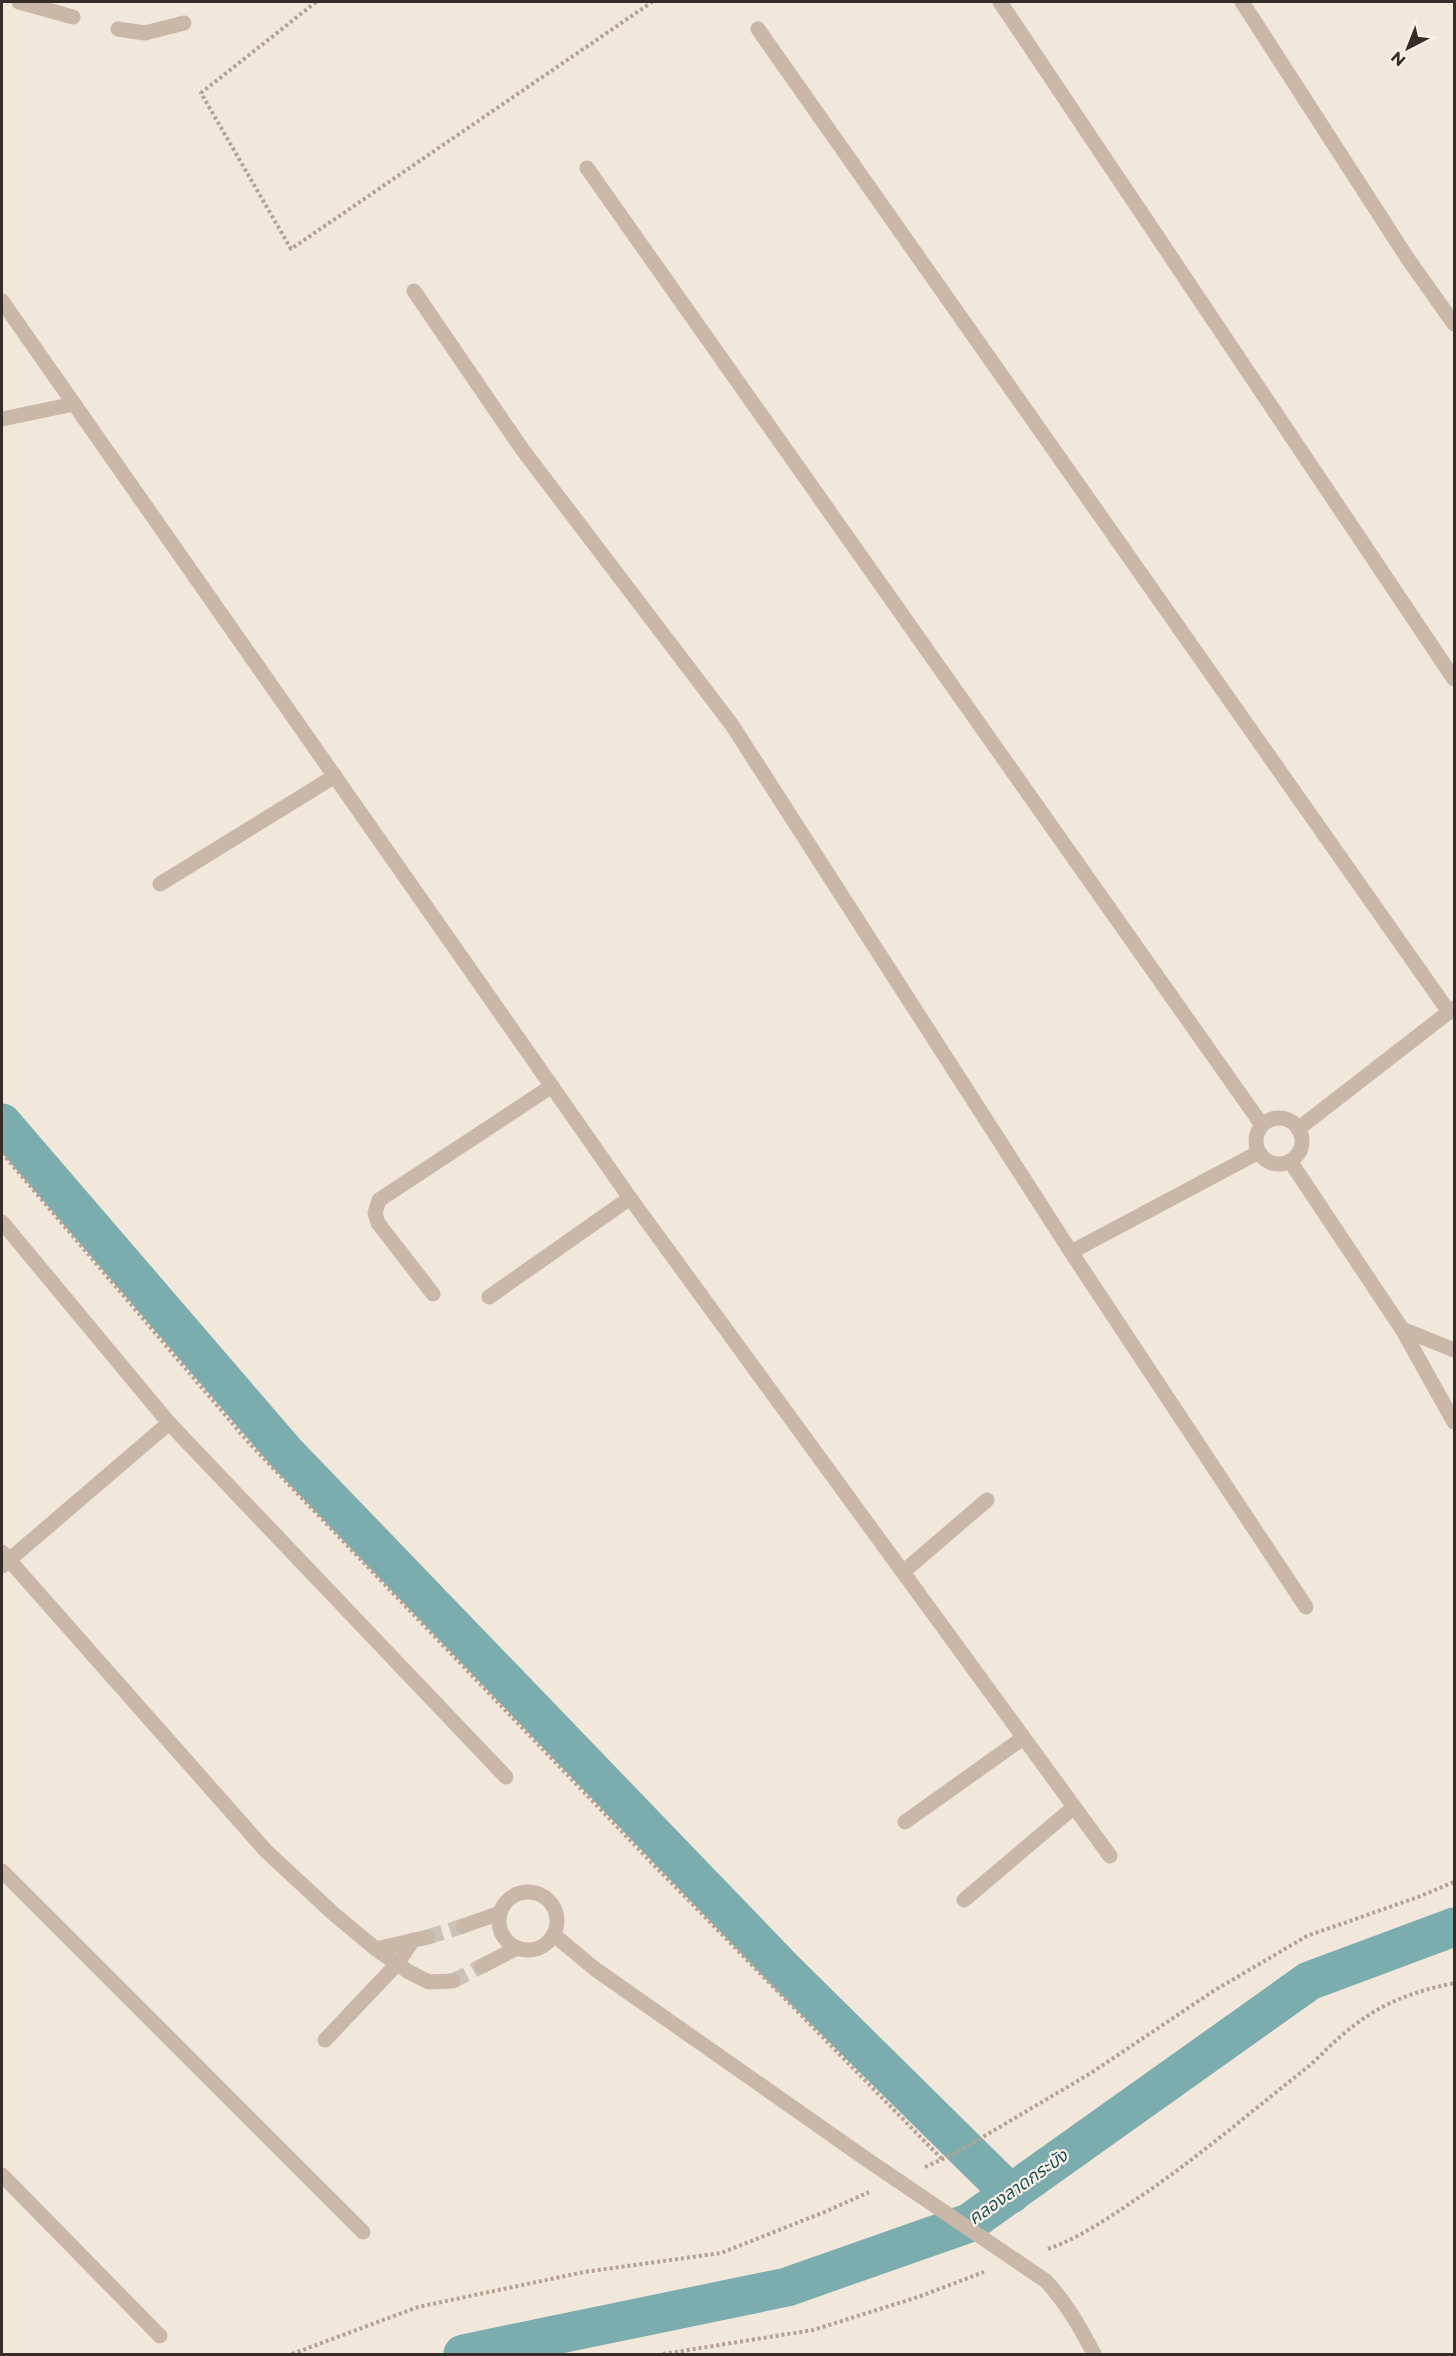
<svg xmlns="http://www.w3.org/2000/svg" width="1456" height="2356" font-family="Montserrat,'Noto Sans Thai',sans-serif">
<rect width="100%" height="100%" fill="#f1e7db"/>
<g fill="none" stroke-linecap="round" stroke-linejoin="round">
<g stroke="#7bacae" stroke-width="39">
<polyline points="2,1123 286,1453 786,1972 1011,2194"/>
<polyline points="463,2354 787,2287 969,2223 1309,1981 1454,1927"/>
</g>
<g stroke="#ccc2b7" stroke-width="15" stroke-dasharray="15 8" stroke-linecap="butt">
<polyline points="428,1937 463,1926"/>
<polyline points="453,1981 482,1966"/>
</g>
<g stroke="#b5a192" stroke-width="4" stroke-dasharray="3 3" stroke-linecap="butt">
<polyline points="316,2 201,93 291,249 652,2"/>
<polyline points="2,1153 249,1443 651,1862 942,2159"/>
<polyline points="925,2167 954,2154 1091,2073 1215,1990 1307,1936 1418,1897 1454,1882"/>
<path d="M1048,2249C1079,2238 1107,2219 1135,2200C1194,2161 1248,2114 1304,2070C1317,2060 1328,2047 1341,2036C1378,2004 1408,1993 1454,1983"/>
<polyline points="292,2354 418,2307 584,2272 721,2253 827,2211 869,2192"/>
<polyline points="663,2354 813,2330 918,2297 984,2272"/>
</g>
<g stroke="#c9b7a7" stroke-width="15">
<polyline points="19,2 73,17"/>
<polyline points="118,29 145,33 184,23"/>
<polyline points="2,419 74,404"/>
<polyline points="160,884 335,776"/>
<polyline points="433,1294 378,1223 375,1213 379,1200 552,1086"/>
<polyline points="489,1297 630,1198"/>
<polyline points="903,1572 987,1500"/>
<polyline points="905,1822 1023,1738"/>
<polyline points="964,1900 1074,1807"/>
</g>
<g stroke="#c9b7a7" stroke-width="15">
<polyline points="1000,2 1454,679"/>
<polyline points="1242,2 1408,259 1454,324"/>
<polyline points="758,29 1449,1012"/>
<polyline points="587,168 1262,1125"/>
<polyline points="414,291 522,449 732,725 1071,1252 1306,1607"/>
<polyline points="2,301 630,1198 1110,1856"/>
<circle cx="1279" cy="1141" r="23"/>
<polyline points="1298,1129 1454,1008"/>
<polyline points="1290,1161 1402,1329 1454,1422"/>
<polyline points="2,1222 169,1423 506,1777"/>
<polyline points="1071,1252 1259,1152"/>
<polyline points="1402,1329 1454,1350"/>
<polyline points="2,1552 266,1851 335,1915 376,1949"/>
<polyline points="2,1566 169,1423"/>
<polyline points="2,1871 363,2232"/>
<circle cx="528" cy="1921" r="29"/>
<polyline points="463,1926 500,1913"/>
<path d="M554,1935L595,1969L869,2161L1046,2281C1067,2304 1080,2327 1094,2354"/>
<polyline points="428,1937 376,1949 409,1972 429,1982 453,1981"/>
<polyline points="482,1966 517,1948"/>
<polyline points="325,2040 397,1964 413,1940"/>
<polyline points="2,2175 160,2336"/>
</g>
</g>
<g text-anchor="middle" stroke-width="4.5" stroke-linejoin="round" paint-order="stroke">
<g font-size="18" font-style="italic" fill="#1e5357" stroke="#f9f1e8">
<text transform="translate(1018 2187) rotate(-35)" y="6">คลองลาดกระบัง</text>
</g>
</g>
<rect width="1456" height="2356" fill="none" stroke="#362c28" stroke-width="6"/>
<g transform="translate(1408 48) rotate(222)" stroke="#f9f1e8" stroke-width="4.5" paint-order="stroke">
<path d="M0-4.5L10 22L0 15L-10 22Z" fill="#362c28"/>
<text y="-9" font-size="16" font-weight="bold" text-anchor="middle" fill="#362c28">N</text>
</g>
</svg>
